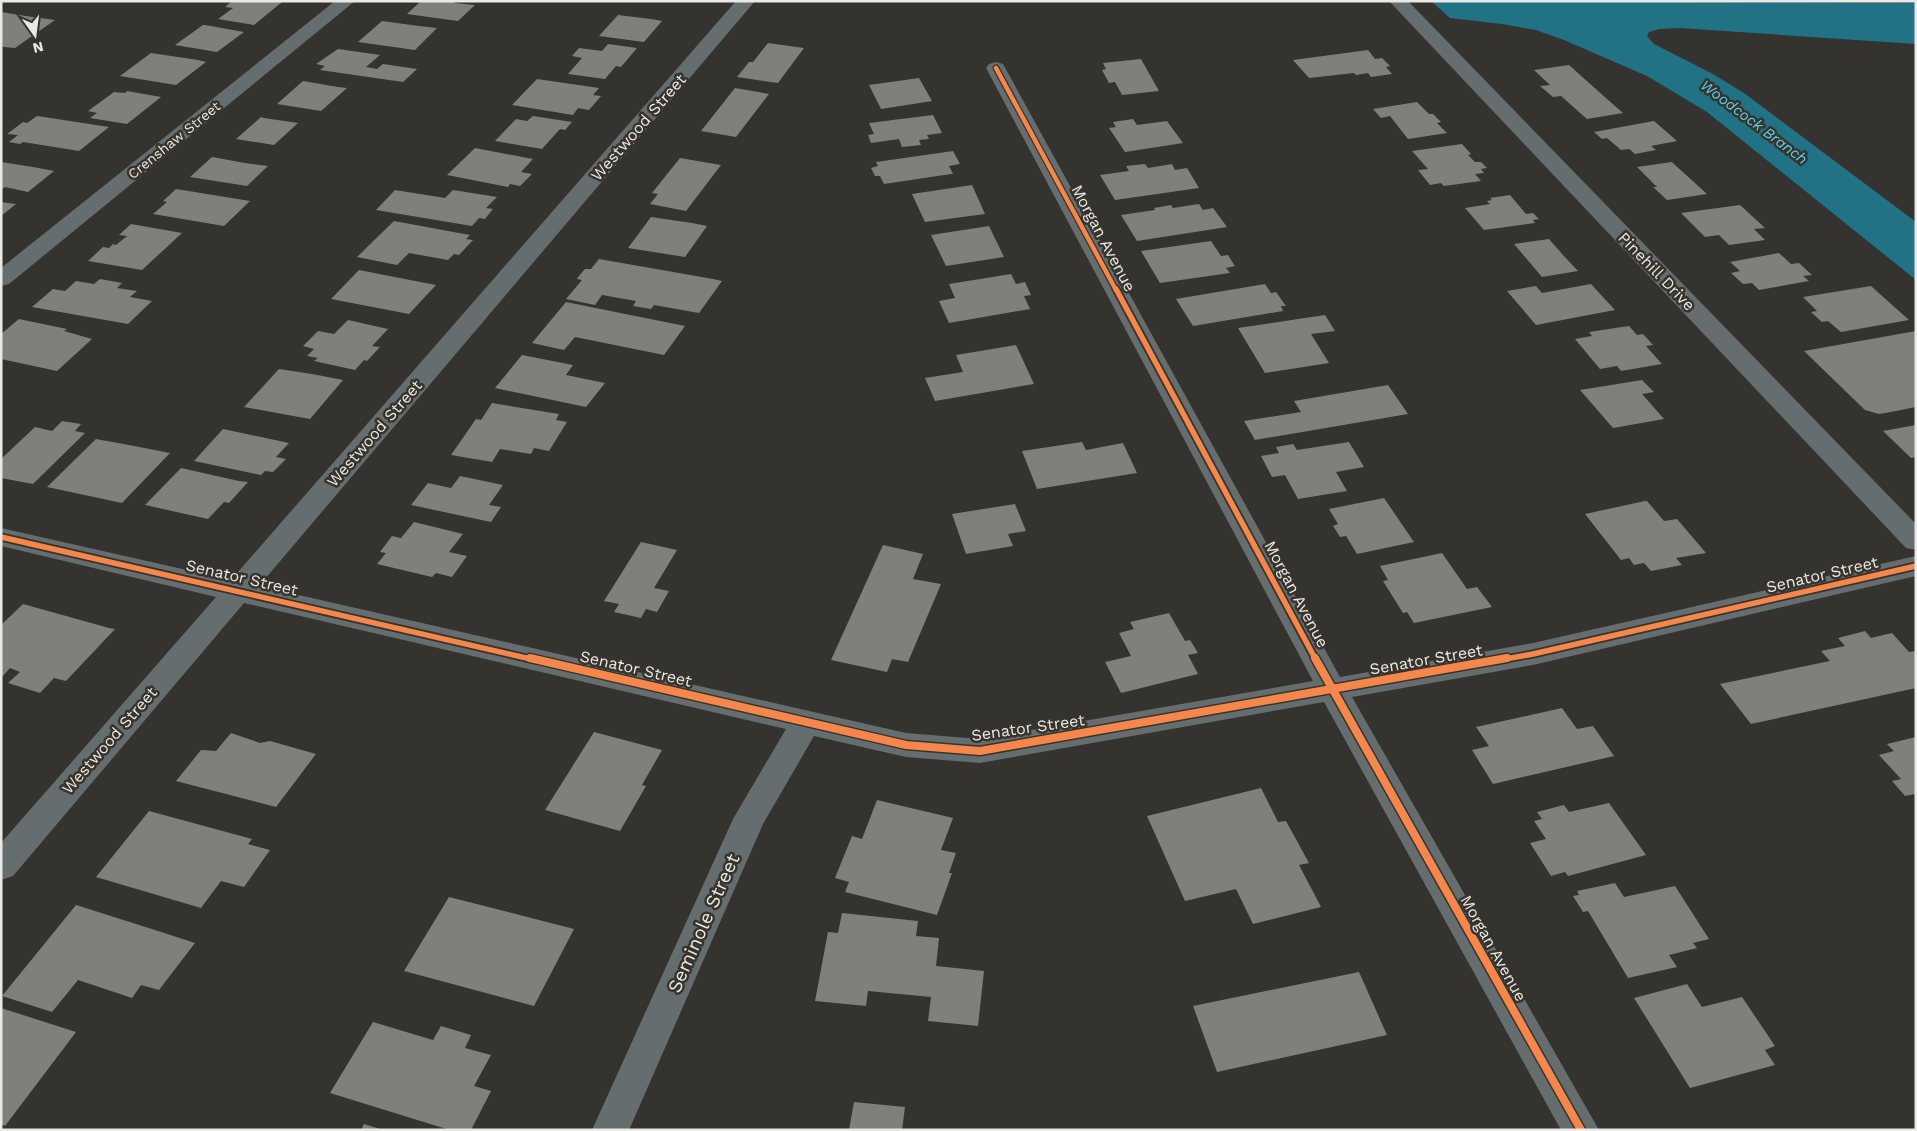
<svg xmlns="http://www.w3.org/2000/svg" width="1917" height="1131" font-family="'Work Sans',sans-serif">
<rect width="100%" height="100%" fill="#35332f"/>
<polygon fill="#227285" points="1431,1 1916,3 1916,44 1680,28 1660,29 1649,32 1647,36 1654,44 1713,74 1744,93 1916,222 1916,280 1707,112 1647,76 1564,40 1536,30 1502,24 1450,18"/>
<g fill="#807f7b">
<polygon points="232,1 275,1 282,2 254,25 218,19 233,8 225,7"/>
<polygon points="421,1 456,1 454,3 475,5 458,21 407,14"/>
<polygon points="1,12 19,15 55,20 15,48 4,47 1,46"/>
<polygon points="618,15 651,19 662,21 644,42 599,36"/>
<polygon points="382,21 419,26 437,28 415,50 358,42"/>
<polygon points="203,25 205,25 244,32 217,52 175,45"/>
<polygon points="768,43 804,48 778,83 737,77 749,62 753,62"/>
<polygon points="608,44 637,48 621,67 616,66 605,79 568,74 582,58 572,56 579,48 602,51"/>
<polygon points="338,49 380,55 366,67 377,69 383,64 417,69 403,82 320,70 325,66 316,64"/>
<polygon points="1368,50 1375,59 1382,58 1390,66 1386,67 1392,74 1371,77 1368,73 1356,75 1354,73 1309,78 1293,60"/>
<polygon points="151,53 198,60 206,62 176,85 120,76"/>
<polygon points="1141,59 1159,91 1122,95 1115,82 1109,83 1102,70 1106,69 1103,63"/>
<polygon points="1569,65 1607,99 1623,113 1587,119 1561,96 1553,97 1540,86 1550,85 1534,70"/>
<polygon points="919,78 932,101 881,109 869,85"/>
<polygon points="537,79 599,88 593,95 601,96 589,110 578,108 573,115 512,105"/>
<polygon points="303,81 338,87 347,88 321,111 277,104"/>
<polygon points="735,88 769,94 736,137 701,131"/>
<polygon points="127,91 161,97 127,124 90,118 97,113 88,111 114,92 125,93"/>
<polygon points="1417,102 1429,114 1433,114 1441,122 1437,123 1447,133 1408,139 1390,116 1381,118 1373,109"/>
<polygon points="933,115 942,133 927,135 929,139 919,140 921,145 902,147 899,139 871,143 868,135 874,134 869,123"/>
<polygon points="37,116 44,117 109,127 79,151 23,142 20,144 9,142 18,135 7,134 23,122 27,123"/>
<polygon points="533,116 572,122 565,130 560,129 542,149 495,141 516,119 527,121"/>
<polygon points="261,117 264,118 298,123 274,145 236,139"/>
<polygon points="1133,119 1137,125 1167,121 1183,143 1125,152 1109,128 1116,127 1113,122"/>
<polygon points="1654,121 1677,141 1651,146 1656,150 1635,154 1629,149 1621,150 1607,138 1602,139 1594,132"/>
<polygon points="1462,144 1471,154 1468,155 1475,162 1481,162 1487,168 1481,169 1484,173 1475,174 1481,181 1444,186 1441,183 1430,185 1418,170 1428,169 1412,151"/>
<polygon points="475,148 533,159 521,172 532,174 520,186 510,184 508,187 447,175"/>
<polygon points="953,151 960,164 949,166 953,174 951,174 884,184 880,176 875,176 871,168 878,166 876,162"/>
<polygon points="212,157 245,163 268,166 247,186 190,177"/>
<polygon points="680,158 721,165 686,211 650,204 658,194 652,193"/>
<polygon points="1,162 33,167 54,171 28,192 5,187 1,190"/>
<polygon points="1672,162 1674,164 1707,194 1667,200 1653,187 1657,187 1637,167"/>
<polygon points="1145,164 1148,168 1172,164 1175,170 1187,168 1199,188 1115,200 1100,175 1129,171 1126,166"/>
<polygon points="972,185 985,214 925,222 912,194"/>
<polygon points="176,189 244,200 250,201 224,226 153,214 167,202 163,201"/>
<polygon points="395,190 445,198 453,190 497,197 486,208 493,209 485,219 479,218 472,226 376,210"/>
<polygon points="1510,195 1526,214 1533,213 1539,219 1533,220 1535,223 1484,230 1465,208 1490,204 1487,201 1492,200 1490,198"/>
<polygon points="1,202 16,204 1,216"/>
<polygon points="1199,204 1203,210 1213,208 1227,227 1137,241 1121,215 1155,210 1154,208 1171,205 1173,208"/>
<polygon points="1740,205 1765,228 1754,229 1765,240 1729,245 1719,235 1705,237 1681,213"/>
<polygon points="651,217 692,223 707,226 685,257 628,248"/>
<polygon points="394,221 470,235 466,239 473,240 459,255 454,254 448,260 409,253 397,265 357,257"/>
<polygon points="131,224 182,233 142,270 88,261 103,247 109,248 113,244 116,245 127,236 119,235"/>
<polygon points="989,226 1004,257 946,266 931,235"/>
<polygon points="1549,239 1563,255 1578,271 1542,277 1514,244"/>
<polygon points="1211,241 1221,256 1228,255 1235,266 1226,268 1230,273 1160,283 1141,251"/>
<polygon points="1779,253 1791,264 1799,263 1812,275 1803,276 1809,281 1759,290 1752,283 1743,284 1731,273 1740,271 1730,262"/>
<polygon points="599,259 713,279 722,281 699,313 654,305 651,309 633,306 636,301 602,295 595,305 566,299 582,280 577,279 578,277 585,269 591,269"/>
<polygon points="359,270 410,280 436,285 409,314 331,299"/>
<polygon points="1011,274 1016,284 1025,282 1031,295 1024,296 1030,309 949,323 939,301 955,298 949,284"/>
<polygon points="100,279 122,283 117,288 137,291 130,297 152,301 128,324 32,307 53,289 65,291 76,281 94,284"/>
<polygon points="1265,284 1271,293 1276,292 1286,306 1281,306 1283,311 1193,326 1176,299"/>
<polygon points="1591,284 1615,310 1536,325 1507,291 1536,286 1542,293"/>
<polygon points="1871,286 1909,320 1841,332 1828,321 1822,322 1811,312 1817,311 1803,297"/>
<polygon points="566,302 685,326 664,355 575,337 564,350 532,343"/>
<polygon points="1325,315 1335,331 1311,334 1329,363 1265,373 1238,328"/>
<polygon points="19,319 67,329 64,331 92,339 57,371 1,359 1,334"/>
<polygon points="348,320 388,329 372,346 380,347 367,361 364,360 355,370 314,361 318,358 307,356 314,349 303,346 318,331 334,334"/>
<polygon points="1629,326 1637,335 1643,334 1653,345 1646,346 1662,364 1621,371 1617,366 1600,369 1575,339 1592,336 1589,332"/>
<polygon points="1916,331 1916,407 1891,412 1879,414 1865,410 1804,351"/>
<polygon points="1016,345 1034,384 935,401 925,378 963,372 956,355"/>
<polygon points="522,355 573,365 566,375 605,383 586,407 495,388"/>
<polygon points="279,369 312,374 343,380 310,419 244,407"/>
<polygon points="1642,380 1654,392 1642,394 1664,419 1613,428 1580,390"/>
<polygon points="1388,385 1408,414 1255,440 1244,421 1301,412 1294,401"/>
<polygon points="492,403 559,414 556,420 567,422 549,451 534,448 531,454 500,449 492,462 451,455 476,419 481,420"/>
<polygon points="62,421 81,424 75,431 85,433 33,484 1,478 1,459 35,427 52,431"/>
<polygon points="1916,425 1916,457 1911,458 1883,431"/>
<polygon points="223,429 289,443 276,457 286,459 273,472 265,471 261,475 194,461"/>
<polygon points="96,439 129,445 170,453 122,503 47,487"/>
<polygon points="1082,442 1086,450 1123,443 1137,473 1037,489 1022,451"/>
<polygon points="1349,442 1364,467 1336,472 1347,491 1298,499 1285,475 1272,477 1261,456 1279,453 1276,447 1293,444 1297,450"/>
<polygon points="181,468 239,481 248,482 229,503 224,502 208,519 145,505"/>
<polygon points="460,476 503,485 489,505 501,507 491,522 411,505 428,483 451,488"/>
<polygon points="1384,498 1414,542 1357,554 1346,536 1340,537 1333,526 1338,524 1329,509"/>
<polygon points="1645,501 1647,501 1664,521 1677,519 1706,553 1676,558 1682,565 1651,571 1644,563 1634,565 1629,558 1621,560 1585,514"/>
<polygon points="1015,504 1026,531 1008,534 1013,546 966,554 952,514"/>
<polygon points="414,522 463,534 449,552 467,556 452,577 436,573 432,577 377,564 386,553 380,552 392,536 401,538"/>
<polygon points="641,542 677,550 654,588 669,591 657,612 646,609 641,618 614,612 619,604 604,601"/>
<polygon points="883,545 923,554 913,579 941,584 908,662 892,659 887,672 831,660"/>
<polygon points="1442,553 1467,589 1477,587 1492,607 1414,623 1407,612 1403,613 1383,581 1388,580 1380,566"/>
<polygon points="23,604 109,628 115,629 66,681 54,678 40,693 8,683 20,672 10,668 1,678 1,625"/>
<polygon points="1169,613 1185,641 1190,640 1198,653 1188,655 1198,674 1121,693 1105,662 1131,656 1119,633 1134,629 1130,622"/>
<polygon points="1865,631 1871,638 1892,633 1909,652 1916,651 1916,688 1751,724 1720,684 1830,661 1821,651 1845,646 1838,638"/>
<polygon points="1562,708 1577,729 1593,726 1614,756 1493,784 1472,750 1489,746 1476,727"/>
<polygon points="594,732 662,750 642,785 646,786 620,831 545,810"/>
<polygon points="231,733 260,743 270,741 316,754 276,807 176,781 201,750 216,751"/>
<polygon points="1916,737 1916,796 1915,794 1905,796 1892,781 1901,779 1879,755 1894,751 1887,744"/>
<polygon points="1261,788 1278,822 1286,821 1309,863 1299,865 1321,907 1253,924 1236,889 1185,901 1147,816"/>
<polygon points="877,800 953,818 941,850 956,853 949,873 952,873 937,915 845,892 849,882 835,878 852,836 862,839"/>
<polygon points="1609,803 1646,855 1568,876 1565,872 1551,876 1530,843 1546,839 1534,821 1542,819 1537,812 1564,805 1569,812"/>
<polygon points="149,811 252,839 248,844 270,850 244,887 221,881 201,908 96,877"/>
<polygon points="1615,883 1624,897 1675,886 1709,939 1693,943 1697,948 1669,955 1677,967 1628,978 1588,911 1583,912 1573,896 1579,895 1577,891"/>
<polygon points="449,897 574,929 534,1006 404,971"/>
<polygon points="76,905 155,930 195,943 159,990 141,985 132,998 78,980 52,1012 2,996"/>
<polygon points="842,913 918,921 916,936 939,938 936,966 984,971 978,1026 928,1021 931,997 868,991 866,1006 815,1001 828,932 838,933"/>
<polygon points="1359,972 1387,1035 1217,1072 1193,1006"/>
<polygon points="1687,984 1702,1007 1742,997 1775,1046 1765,1050 1775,1065 1690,1088 1634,998"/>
<polygon points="1,1008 76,1032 5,1126 1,1124"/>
<polygon points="373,1022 433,1040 441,1026 471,1035 465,1048 491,1055 474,1086 491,1091 471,1130 451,1130 440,1127 330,1093"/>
<polygon points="854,1102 905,1107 902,1130 849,1130"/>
<polygon points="364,1124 380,1129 380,1130 361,1130"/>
</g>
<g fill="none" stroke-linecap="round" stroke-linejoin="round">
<g fill="#656d6e" fill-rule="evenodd">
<polygon points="335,1 355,1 9,284 1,286 1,268"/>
<polygon points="736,1 755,1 259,586 906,733 980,739 1313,681 986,68 989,64 996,62 1003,64 1340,677 1533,643 1916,556 1916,576 1533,665 1352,697 1599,1130 1561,1130 1324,702 980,763 906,757 814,736 763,824 629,1130 592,1130 733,819 786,729 244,603 13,876 1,880 1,843 216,597 1,546 1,528 231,580"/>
<polygon points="1389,1 1408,1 1916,524 1916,550 1906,548"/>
</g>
<defs>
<polyline id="cycleway-far2" points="996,68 1116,290"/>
<g id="cycleway-far1">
<polyline points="1116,289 1316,660"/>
<polyline points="1,537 535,660"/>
<polyline points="1500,660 1533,654 1916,566"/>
</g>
<g id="cycleway">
<polyline points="530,658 906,745 980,751 1507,658"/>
<polyline points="1315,658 1581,1130"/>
</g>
</defs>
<use href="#cycleway-far2" stroke="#37342d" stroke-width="7"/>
<use href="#cycleway-far1" stroke="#37342d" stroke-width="9"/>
<use href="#cycleway" stroke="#37342d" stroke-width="11"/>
<use href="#cycleway-far2" stroke="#f5874c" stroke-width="4.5"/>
<use href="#cycleway-far1" stroke="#f5874c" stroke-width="5.5"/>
<use href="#cycleway" stroke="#f5874c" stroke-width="8"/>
</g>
<g text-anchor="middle" stroke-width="5" stroke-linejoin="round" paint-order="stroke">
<g font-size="14" fill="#ebe9e5" stroke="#37342d">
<text transform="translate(174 140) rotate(-39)" y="5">Crenshaw Street</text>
</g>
<g font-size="15" font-style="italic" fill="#59d2f3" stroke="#37342d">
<text transform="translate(1754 122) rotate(37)" y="5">Woodcock Branch</text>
</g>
<g font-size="16" fill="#ebe9e5" stroke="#37342d">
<text transform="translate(638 127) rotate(-49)" y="6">Westwood Street</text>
<text transform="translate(1104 238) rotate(62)" y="6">Morgan Avenue</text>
<text transform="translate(1657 271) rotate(46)" y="6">Pinehill Drive</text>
<text transform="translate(374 433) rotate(-49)" y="6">Westwood Street</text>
<text transform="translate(1822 574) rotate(-13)" y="6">Senator Street</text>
<text transform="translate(242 577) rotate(13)" y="6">Senator Street</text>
<text transform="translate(1297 594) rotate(62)" y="6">Morgan Avenue</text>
<text transform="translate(1426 659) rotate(-10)" y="6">Senator Street</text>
<text transform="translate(636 668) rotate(13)" y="6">Senator Street</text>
<text transform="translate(1028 727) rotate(-8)" y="6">Senator Street</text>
<text transform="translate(109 740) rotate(-49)" y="6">Westwood Street</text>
<text transform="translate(1494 948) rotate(61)" y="6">Morgan Avenue</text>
</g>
<g font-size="19" fill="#ebe9e5" stroke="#37342d">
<text transform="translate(703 923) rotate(-66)" y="7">Seminole Street</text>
</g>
</g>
<rect width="1917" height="1131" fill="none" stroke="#ebe9e5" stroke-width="5"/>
<g transform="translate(35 35) rotate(166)" stroke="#37342d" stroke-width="4" paint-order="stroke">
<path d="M0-4L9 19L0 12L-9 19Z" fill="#ebe9e5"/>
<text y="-8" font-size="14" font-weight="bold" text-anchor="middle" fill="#ebe9e5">N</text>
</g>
</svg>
